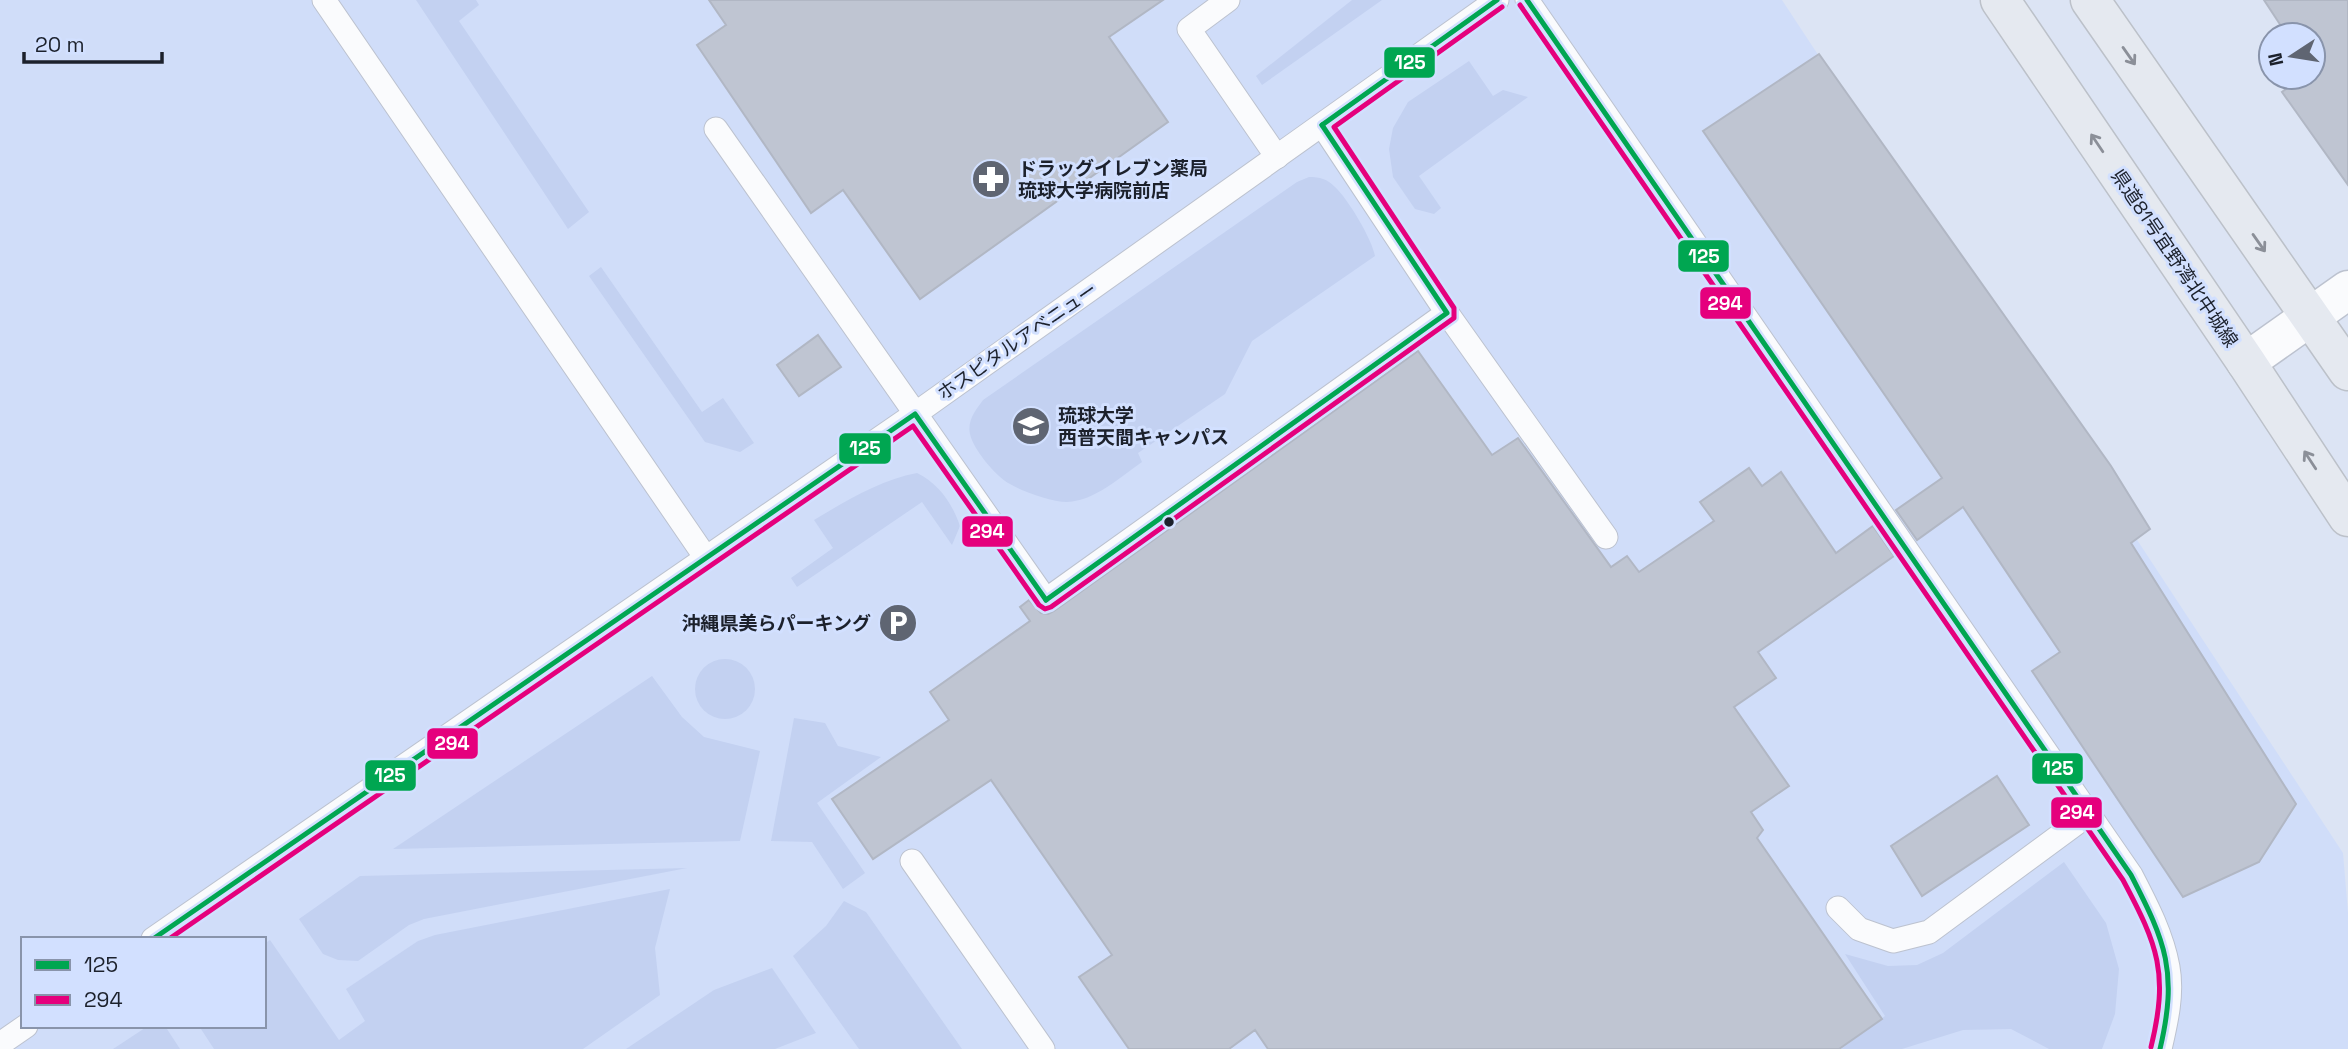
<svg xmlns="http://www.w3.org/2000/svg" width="2348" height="1049" font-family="'Space Grotesk','Noto Sans JP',sans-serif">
<rect width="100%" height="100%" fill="#dce4f4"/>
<path fill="#d0ddf9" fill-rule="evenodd" d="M0,0H1782L2343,853L2348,913V1049H0ZM23,939H264V1026H23Z"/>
<g fill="#c3d1f1">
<polygon points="416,0 476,0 479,5 459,21 589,212 568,229"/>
<polygon points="1352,0 1382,0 1262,85 1256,76"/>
<polygon points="1469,61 1493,96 1503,90 1528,97 1419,176 1441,208 1434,214 1415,209 1393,177 1389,149 1393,128 1408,102"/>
<path d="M1309,177C1320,177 1327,179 1335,187C1348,199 1372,239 1375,256L1252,341L1225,394L1138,453L1142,462C1120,477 1095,501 1067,502C1052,502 1023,492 1010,484C996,477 973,449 970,434C967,420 976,410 983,400L1297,182Z"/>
<polygon points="601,267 702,412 723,398 754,443 740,452 705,442 589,276"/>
<path d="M917,473C939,484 952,503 960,526L952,545L922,502L797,587L791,578L833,548L814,520C846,501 880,480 917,473Z"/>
<circle cx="725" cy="689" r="30"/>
<polygon points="652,676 682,717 704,737 760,751 740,841 393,849"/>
<polygon points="794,718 825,723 838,746 881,757 817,803 865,873 843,889 812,842 771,841"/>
<polygon points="2064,862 2106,923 2119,969 2115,1014 2102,1049 2049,1049 2011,1029 1963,1030 1902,1049 1841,1049 1885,1016 1845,954 1888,966 1917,965 1943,953"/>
<polygon points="687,868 424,919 409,925 358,961 338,960 323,954 299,919 360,876"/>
<polygon points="670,889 655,948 660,995 583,1049 214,1049 199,1026 264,1026 264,944 270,940 339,1040 365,1021 346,989 418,941 435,935"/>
<polygon points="844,901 866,912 962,1049 859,1049 793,956 826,926"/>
<polygon points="772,968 816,1033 775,1049 626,1049 714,990"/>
<polygon points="148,1026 165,1026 180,1049 113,1049"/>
</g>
<g fill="#bfc5d2" stroke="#b1b7c4" stroke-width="2">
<polygon points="709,0 1163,0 1109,37 1168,122 920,299 843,190 811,213 697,45 726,25"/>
<polygon points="2264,0 2348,0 2348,185 2282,92 2302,77 2313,77 2313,35 2287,35"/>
<polygon points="1819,54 2111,466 2150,529 2131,543 2296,804 2259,862 2183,897 2032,671 2060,652 1963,507 1917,540 1896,510 1942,478 1703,131"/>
<polygon points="818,335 841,367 799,396 777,365"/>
<polygon points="1418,351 1492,455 1518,438 1611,567 1627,556 1639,572 1714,521 1700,502 1749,468 1762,486 1781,472 1836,553 1873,526 1894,556 1758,652 1776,678 1734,707 1789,786 1751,812 1763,830 1757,838 1882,1019 1839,1049 1268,1049 1255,1030 1229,1049 1129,1049 1079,977 1112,955 991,780 873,859 832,799 949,720 930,692 1030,621 1020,607 1029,600 1041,613 1048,614 1054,611"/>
<polygon points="1997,776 2029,825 1922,896 1891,846"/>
</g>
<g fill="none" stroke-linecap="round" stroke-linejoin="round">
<defs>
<g id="service">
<polyline points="324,0 706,558"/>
<polyline points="1228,0 1189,29 1277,157"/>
<path d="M1527,0L2131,875C2146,904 2162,934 2168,967C2173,994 2166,1023 2160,1049"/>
<polyline points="716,129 1046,600 1447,313 1322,125"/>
<polyline points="1447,313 1606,537"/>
<polyline points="912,861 1043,1049"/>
<polyline points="1838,908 1859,929 1893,941 1929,932 2089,814"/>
<polyline points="153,939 915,414 1497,0"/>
<polyline points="0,1044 26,1026"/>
</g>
<polyline id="tertiary" points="2246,362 2348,290"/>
<g id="primary">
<polyline points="2000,0 2246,362 2348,517"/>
<polyline points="2090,0 2348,371"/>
</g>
</defs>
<use href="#service" stroke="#bcc2cf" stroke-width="25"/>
<use href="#tertiary" stroke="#bcc2cf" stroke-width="41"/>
<use href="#primary" stroke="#bcc1c9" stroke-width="41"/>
<use href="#service" stroke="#fafbfd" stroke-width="23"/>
<use href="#tertiary" stroke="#fafbfd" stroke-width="38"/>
<use href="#primary" stroke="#e5e9f0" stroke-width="38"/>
<defs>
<g id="bus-1">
<path d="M1527,0L2131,875C2166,943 2178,972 2160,1049"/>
<polyline points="1322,125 1497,0"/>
<polyline points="1046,600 1447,313 1322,125"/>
<polyline points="153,939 915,414 1046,600"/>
</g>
<g id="bus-2">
<path d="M1520,5L2123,880C2158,946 2169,973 2151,1047"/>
<polyline points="169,939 913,426 1039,605 1045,609 1051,607 1454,318 1454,308 1334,127 1502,7"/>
</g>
</defs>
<use href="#bus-1" stroke="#d2e0ff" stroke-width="10"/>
<use href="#bus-2" stroke="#d2e0ff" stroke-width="10"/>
<use href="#bus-1" stroke="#00a651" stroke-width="5"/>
<use href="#bus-2" stroke="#e5007d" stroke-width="5"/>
</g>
<defs><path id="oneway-shaft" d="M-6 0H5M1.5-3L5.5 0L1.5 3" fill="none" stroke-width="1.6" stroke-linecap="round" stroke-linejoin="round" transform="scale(1.75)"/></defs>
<g stroke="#8b8f98">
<use href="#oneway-shaft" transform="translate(2129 56) rotate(55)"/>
<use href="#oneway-shaft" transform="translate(2097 143) rotate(-124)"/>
<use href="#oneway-shaft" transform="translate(2259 243) rotate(55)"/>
<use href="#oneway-shaft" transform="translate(2310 460) rotate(-123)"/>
</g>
<defs>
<symbol id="pharmacy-disc" viewBox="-11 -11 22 22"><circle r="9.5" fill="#5f6572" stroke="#d2e0ff"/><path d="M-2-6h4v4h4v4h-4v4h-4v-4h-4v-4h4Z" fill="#fff"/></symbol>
<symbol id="university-disc" viewBox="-11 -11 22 22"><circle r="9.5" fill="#5f6572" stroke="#d2e0ff"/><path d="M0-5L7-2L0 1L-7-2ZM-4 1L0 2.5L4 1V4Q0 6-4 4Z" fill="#fff"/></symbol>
<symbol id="parking-disc" viewBox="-11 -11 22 22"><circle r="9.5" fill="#5f6572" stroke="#d2e0ff"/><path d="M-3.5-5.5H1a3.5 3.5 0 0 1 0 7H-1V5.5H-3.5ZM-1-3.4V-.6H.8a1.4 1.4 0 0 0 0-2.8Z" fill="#fff"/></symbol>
</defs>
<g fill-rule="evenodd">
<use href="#pharmacy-disc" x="969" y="157" width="44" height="44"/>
<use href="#university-disc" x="1009" y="404" width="44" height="44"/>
<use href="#parking-disc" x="876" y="601" width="44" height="44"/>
</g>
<circle fill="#1c212c" stroke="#d2e0ff" stroke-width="2.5" cx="1169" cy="522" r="6"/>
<g text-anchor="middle" stroke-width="6" stroke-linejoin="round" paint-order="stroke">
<g font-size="19" font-weight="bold" fill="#1c212c" stroke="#d2e0ff" text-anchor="start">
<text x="1018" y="175">ドラッグイレブン薬局<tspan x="1018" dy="22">琉球大学病院前店</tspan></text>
<text x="1058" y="422">琉球大学<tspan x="1058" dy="22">西普天間キャンパス</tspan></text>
<text x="871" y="630" text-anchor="end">沖縄県美らパーキング</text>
</g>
<g font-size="19" fill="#1c212c" stroke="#d2e0ff">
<text transform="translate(2175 258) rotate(56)" y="7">県道81号宜野湾北中城線</text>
<text transform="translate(1017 341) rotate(-35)" y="7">ホスピタルアベニュー</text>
</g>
</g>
<g stroke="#d2e0ff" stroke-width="2.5">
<rect x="1383" y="46" width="53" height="33" rx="7" fill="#00a651"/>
<rect x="1677" y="239" width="53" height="34" rx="7" fill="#00a651"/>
<rect x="1699" y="286" width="53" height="34" rx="7" fill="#e5007d"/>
<rect x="838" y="432" width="54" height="33" rx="7" fill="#00a651"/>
<rect x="961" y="515" width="53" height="33" rx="7" fill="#e5007d"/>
<rect x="426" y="727" width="53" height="33" rx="7" fill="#e5007d"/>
<rect x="2031" y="752" width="53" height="33" rx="7" fill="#00a651"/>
<rect x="364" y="759" width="53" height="33" rx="7" fill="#00a651"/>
<rect x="2050" y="796" width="53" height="33" rx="7" fill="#e5007d"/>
</g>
<g font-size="19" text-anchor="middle" font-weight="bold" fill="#fff">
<text x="1410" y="69">125</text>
<text x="1704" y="263">125</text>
<text x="1725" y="310">294</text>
<text x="865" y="455">125</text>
<text x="987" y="538">294</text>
<text x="452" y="750">294</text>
<text x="2058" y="775">125</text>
<text x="390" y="782">125</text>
<text x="2077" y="819">294</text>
</g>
<rect x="21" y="937" width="245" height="91" fill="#d2e0ff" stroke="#8994ab" stroke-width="2"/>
<rect x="35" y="960" width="35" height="10" fill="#00a651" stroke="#8994ab" stroke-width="2"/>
<text x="84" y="972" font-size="21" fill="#1c212c">125</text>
<rect x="35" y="995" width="35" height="10" fill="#e5007d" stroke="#8994ab" stroke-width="2"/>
<text x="84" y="1007" font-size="21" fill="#1c212c">294</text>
<g transform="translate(2292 56) rotate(258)"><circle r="33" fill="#d2e0ff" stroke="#8994ab" stroke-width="2"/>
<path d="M0-5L12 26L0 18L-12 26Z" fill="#5f6572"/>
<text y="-10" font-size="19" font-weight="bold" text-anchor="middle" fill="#1c212c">N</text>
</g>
<path d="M24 52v10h138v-10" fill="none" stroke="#1c212c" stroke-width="3.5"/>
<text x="35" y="52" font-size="21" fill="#1c212c" stroke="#d2e0ff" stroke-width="5" paint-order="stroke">20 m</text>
</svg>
